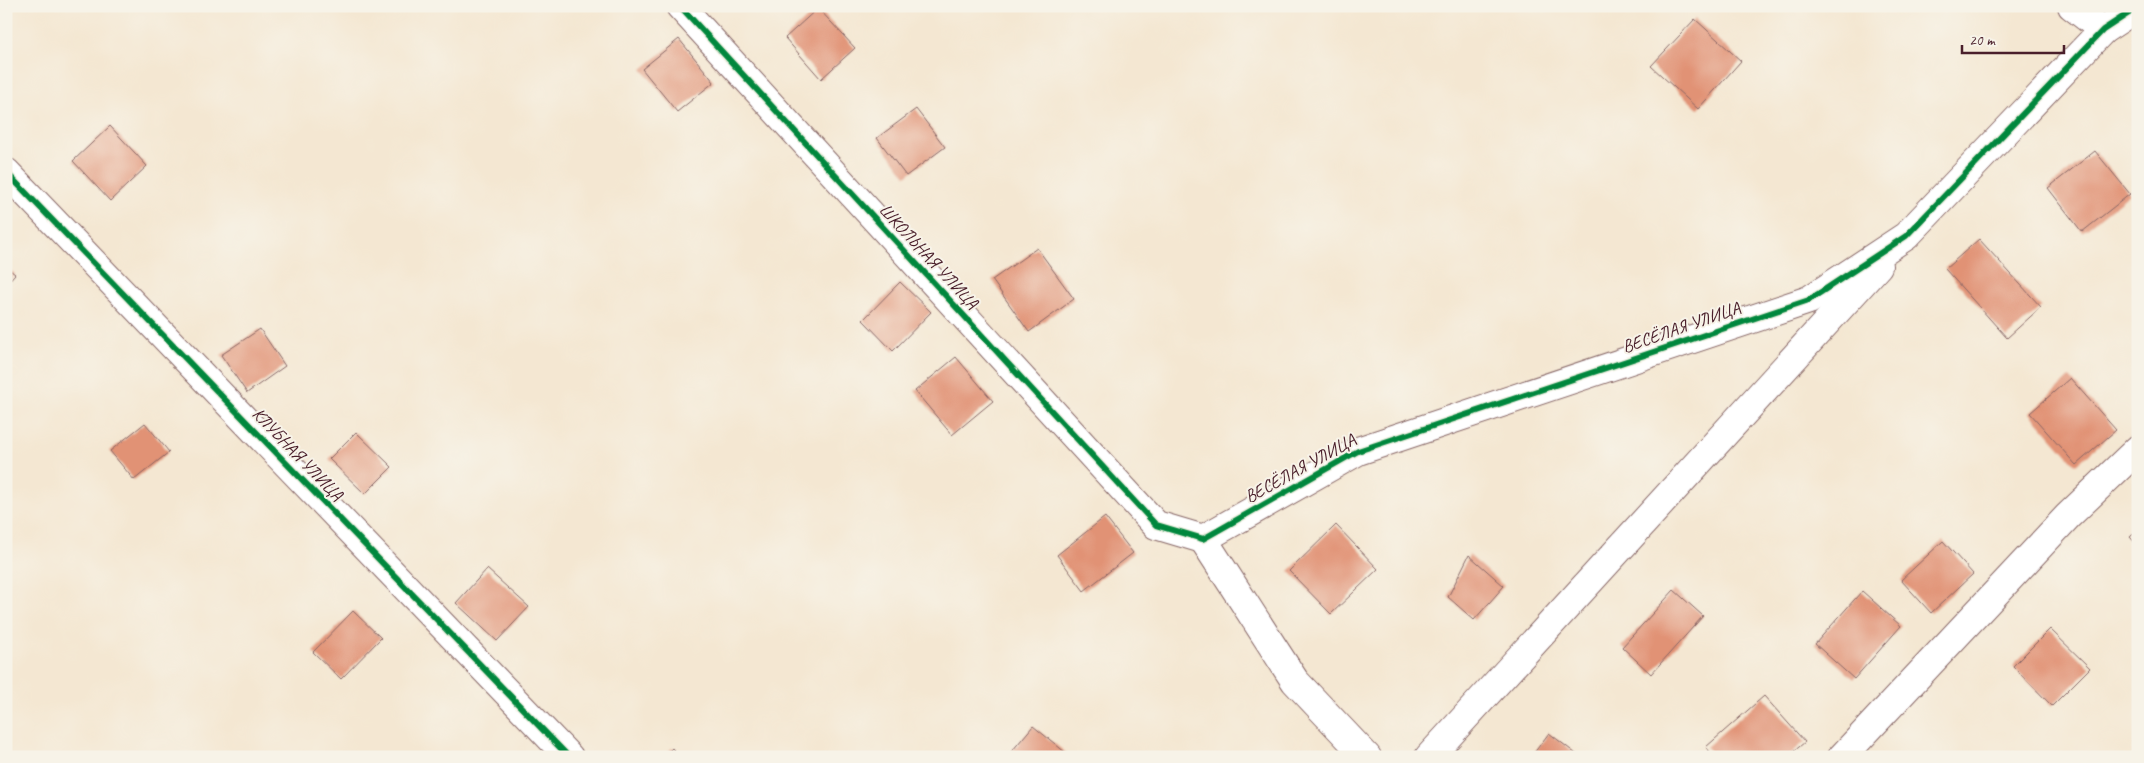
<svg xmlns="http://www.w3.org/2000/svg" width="2144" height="763" font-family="Caveat,sans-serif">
<rect width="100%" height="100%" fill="#f7f3e8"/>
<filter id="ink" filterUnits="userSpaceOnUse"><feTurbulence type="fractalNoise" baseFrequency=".02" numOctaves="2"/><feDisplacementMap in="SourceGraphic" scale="10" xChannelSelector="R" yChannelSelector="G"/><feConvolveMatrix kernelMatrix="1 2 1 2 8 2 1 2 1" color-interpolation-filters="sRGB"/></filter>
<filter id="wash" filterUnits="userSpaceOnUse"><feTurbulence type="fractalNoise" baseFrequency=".0096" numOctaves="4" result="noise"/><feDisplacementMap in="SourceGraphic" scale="20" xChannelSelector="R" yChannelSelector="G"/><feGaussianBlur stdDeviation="1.12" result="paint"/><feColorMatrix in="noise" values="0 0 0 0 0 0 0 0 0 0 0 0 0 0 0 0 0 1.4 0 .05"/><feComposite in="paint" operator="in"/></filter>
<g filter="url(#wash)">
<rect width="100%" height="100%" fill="#f4e7d2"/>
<g id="blocks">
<g fill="#e19274">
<polygon points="818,8 855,48 821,79 785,38"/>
<polygon points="1695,19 1741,61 1698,109 1651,66"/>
<polygon points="679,39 714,82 677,112 642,69"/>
<polygon points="916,109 945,147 906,176 877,138"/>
<polygon points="110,126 147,166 110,201 73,161"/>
<polygon points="2095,151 2130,194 2082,232 2048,188"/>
<polygon points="1979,239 2041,307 2007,338 1945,269"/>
<polygon points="1037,248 1074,299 1029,332 992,280"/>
<polygon points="6,267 15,274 6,284"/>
<polygon points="900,282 931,312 893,351 863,320"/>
<polygon points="260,329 285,366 247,393 221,355"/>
<polygon points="956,357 993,401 952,435 915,391"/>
<polygon points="2070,378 2116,430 2076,465 2030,413"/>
<polygon points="145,423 169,452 134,480 110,451"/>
<polygon points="356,432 392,467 365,494 329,459"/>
<polygon points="1105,517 1133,553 1084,591 1057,555"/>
<polygon points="1336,525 1378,569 1331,614 1289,571"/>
<polygon points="2138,530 2138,546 2130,537"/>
<polygon points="1943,541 1973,574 1931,613 1901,580"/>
<polygon points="1469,555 1504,586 1474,620 1448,597"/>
<polygon points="487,569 529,607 497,641 456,603"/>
<polygon points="1674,590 1703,616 1651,674 1622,647"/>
<polygon points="1862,591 1901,626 1854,679 1815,644"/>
<polygon points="353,611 381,638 341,679 313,652"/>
<polygon points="2050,629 2090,668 2052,706 2013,666"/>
<polygon points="1764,696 1805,742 1787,757 1714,757 1706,747"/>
<polygon points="1033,726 1071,757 1007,757"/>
<polygon points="1549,733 1580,757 1531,757"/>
<polygon points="672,748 680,757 663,757"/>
</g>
</g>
</g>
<g filter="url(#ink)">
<use href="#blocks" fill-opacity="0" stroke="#866565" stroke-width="1"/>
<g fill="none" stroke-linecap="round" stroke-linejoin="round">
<defs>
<g id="minor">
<polyline points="680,6 1156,525 1203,539 1358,451 1809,300 1906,236 2103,30 2138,7"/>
<polyline points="2072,6 2103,30"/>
<polyline points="6,172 569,757"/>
<polyline points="1203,539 1295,681 1367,757"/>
<polyline points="1429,757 1878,266"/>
<polyline points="1842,757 2068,516 2138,449"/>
</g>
</defs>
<use href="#minor" stroke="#866565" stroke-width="30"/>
<use href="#minor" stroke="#fff" stroke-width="28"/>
<defs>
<g id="cycleway">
<polyline points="680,6 1156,525 1203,539 1358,451 1809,300 1906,236 2103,30 2138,7"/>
<polyline points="6,172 569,757"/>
</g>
</defs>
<use href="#cycleway" stroke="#f7f3e8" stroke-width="9"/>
<use href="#cycleway" stroke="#00873e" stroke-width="6"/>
</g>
</g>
<g text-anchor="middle" stroke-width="4" stroke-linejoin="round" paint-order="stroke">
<g font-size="18" fill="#4a1f2b" stroke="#f7f3e8">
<text transform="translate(929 256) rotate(47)" y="6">ШКОЛЬНАЯ УЛИЦА</text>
<text transform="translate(1681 327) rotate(-19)" y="6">ВЕСЁЛАЯ УЛИЦА</text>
<text transform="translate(298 454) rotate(46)" y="6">КЛУБНАЯ УЛИЦА</text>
<text transform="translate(1300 468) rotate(-29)" y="6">ВЕСЁЛАЯ УЛИЦА</text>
</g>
</g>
<rect width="2144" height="763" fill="none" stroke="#f7f3e8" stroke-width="25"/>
<path d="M1962 45v8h102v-8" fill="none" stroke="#4a1f2b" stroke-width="2.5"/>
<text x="1969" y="45" font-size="15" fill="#4a1f2b" stroke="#f7f3e8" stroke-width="4" paint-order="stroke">20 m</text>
</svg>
